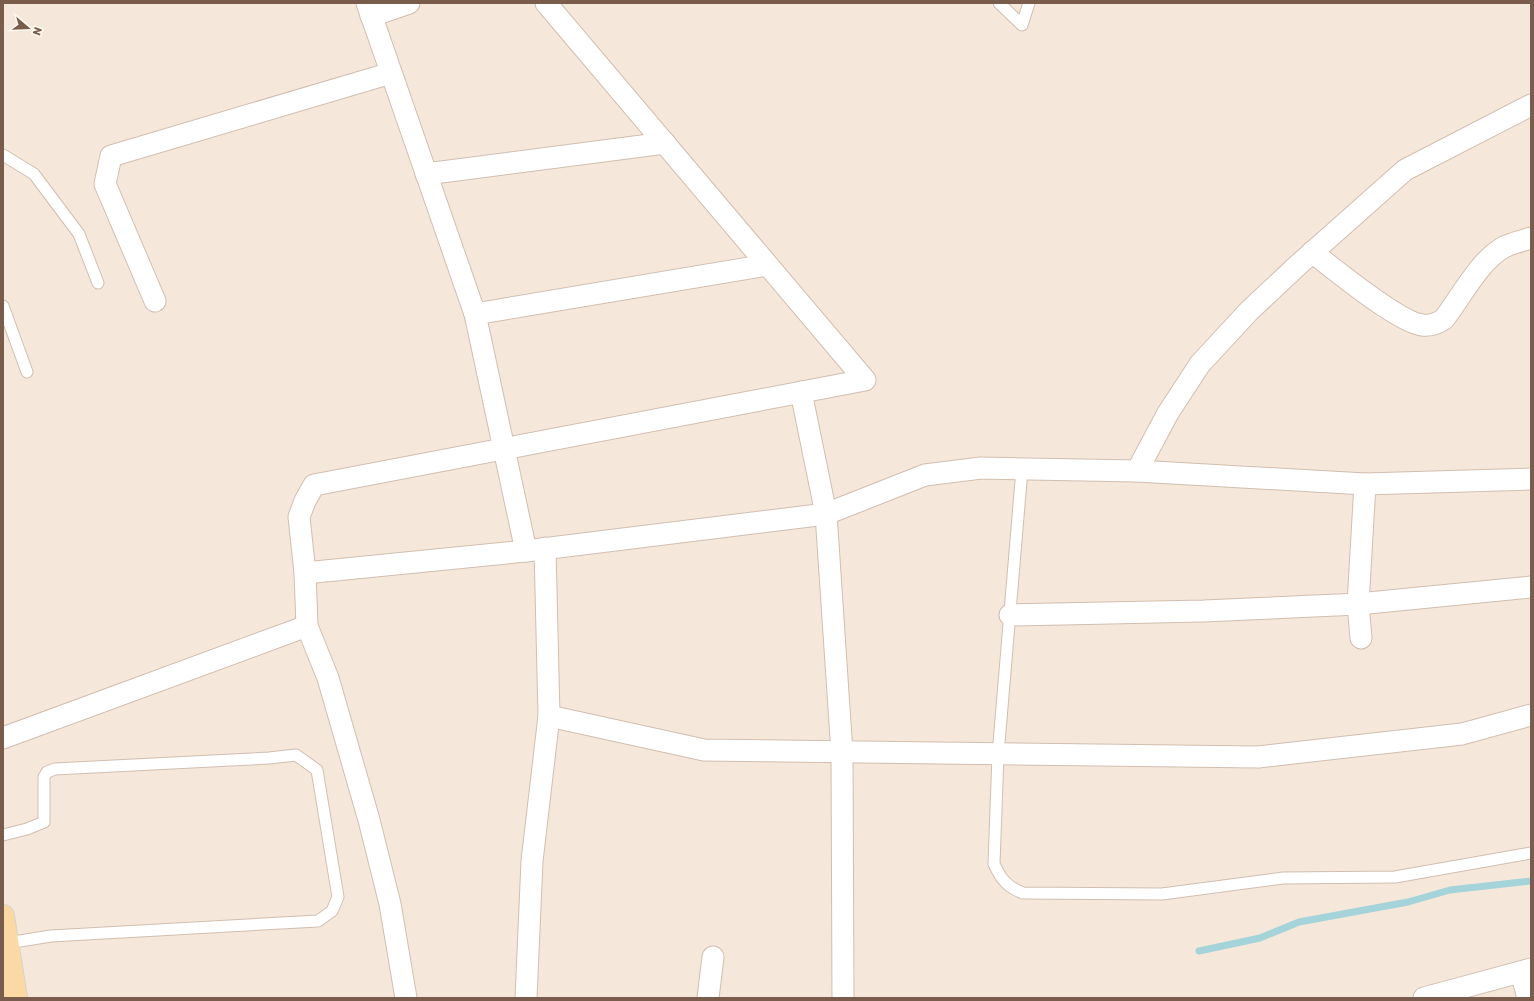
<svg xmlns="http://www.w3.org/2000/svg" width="1534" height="1001" font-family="Rubik,sans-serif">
<rect width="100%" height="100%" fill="#fdf6ec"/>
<rect fill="#f5e8da" x="3" y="3" width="1528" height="995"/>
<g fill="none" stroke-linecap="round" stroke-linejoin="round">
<polyline stroke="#a5d3da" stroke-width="7" points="1199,951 1260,938 1299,922 1408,902 1450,890 1531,881"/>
<defs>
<g id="lane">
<polyline points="999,3 1022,25 1029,3"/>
<polyline points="3,155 34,174 79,234 98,283"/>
<polyline points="3,306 27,372"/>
<path d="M1022,469L998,755L994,864C1001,879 1007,887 1023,893L1162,894L1283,878L1395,877L1531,853"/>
<polyline points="3,835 27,829 44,822 44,777 47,772 55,769 269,758 296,755 317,770 338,897 332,911 318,921 51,936 7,943"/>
</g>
<g id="street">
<polyline points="367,3 475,314 526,551"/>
<polyline points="371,16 409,3"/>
<polyline points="426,174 665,143"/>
<path d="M1312,252C1334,269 1398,322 1422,325C1430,326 1437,324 1444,319C1461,297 1480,260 1504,247C1512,243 1522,241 1531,238"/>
<polyline points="155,301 105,184 111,156 391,73"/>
<polyline points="475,314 767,265"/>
<polyline points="801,392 826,514 842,753 843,998"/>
<polyline points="1137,471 1168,413 1200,364 1249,311 1297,266 1405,170 1531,105"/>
<polyline points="305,573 526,551 826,514 925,475 981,468 1137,471 1365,484 1531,479"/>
<polyline points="1010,615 1204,611 1358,604 1531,587"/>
<polyline points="1361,638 1358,604 1365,484"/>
<polyline points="549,716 704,750 1258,757 1462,734 1531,715"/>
<polyline points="3,738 307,626"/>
<polyline points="1521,972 1528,998"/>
<polyline points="406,998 390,904 369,820 328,678 307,626 305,573 299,517 305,501 314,485 865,380 546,3"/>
<polyline points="526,998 532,861 549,716 545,548"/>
<polyline points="708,998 713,957"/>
<polyline points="1424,998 1531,969"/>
</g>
<polyline id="primary" points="3,916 16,998"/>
</defs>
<use href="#lane" stroke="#d1beb0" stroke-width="13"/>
<use href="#street" stroke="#d1beb0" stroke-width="23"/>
<use href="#primary" stroke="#dad1cd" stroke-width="24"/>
<use href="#lane" stroke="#fff" stroke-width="11"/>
<use href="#street" stroke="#fff" stroke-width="21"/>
<use href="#primary" stroke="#fbd9a5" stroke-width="22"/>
</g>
<rect width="1534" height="1001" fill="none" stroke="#7a5c4d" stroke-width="8"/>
<g transform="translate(28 28) rotate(109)" stroke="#fffaf3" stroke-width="3" paint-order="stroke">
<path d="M0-3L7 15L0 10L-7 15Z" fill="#7a5c4d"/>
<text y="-6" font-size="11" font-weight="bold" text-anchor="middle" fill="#7a5c4d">N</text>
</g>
</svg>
